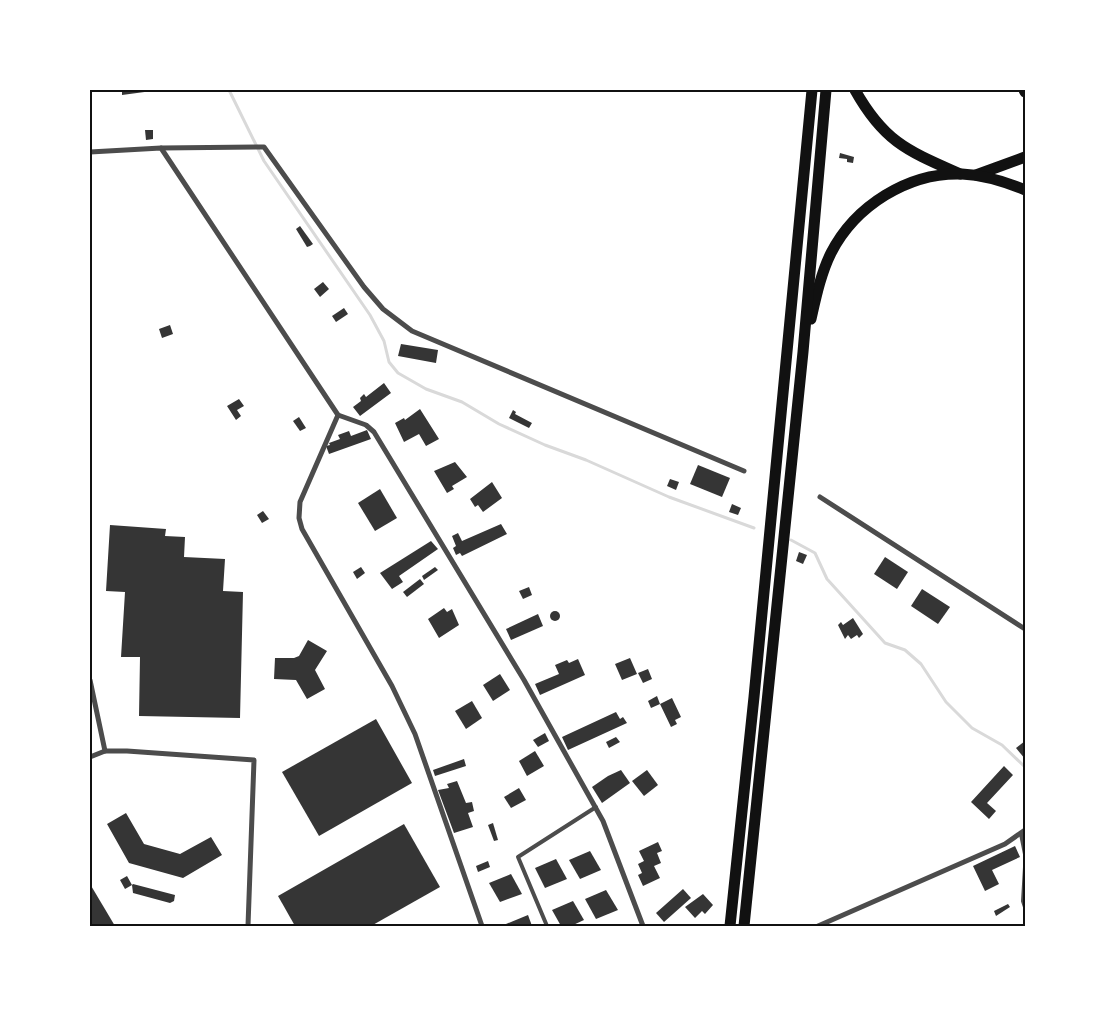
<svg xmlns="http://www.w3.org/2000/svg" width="1115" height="1016" font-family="Georgia,serif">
<rect width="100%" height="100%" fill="#fff"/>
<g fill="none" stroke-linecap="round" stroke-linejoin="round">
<g stroke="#d9d9d9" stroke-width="3">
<polyline points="229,90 264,161 370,315 384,341 389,362 398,373 426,389 462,402 499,424 545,445 586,460 669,497 754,528"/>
<polyline points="791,540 815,553 827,579 885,643 905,650 921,664 946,702 972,728 1002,745 1025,767"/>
</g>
</g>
<g fill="#353535">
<polygon points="122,90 151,90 152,91 122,95"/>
<polygon points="145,130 153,130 153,139 146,140"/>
<polygon points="840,153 854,157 853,163 847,162 847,159 839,158"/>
<polygon points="300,226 313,244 310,246 307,247 296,229"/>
<polygon points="323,282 329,289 320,297 314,289"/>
<polygon points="344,308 348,314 336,322 332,316"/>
<polygon points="170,325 173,334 162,338 159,329"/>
<polygon points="401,344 438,350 436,363 398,356"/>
<polygon points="384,383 391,393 360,416 353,407 361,401 360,398 364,394 366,397"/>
<polygon points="239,399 244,406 237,410 241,416 236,420 227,406"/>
<polygon points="420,409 439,439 426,446 419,434 404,442 395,423 404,418 405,420"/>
<polygon points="513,410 516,412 515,414 532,423 529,428 509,418"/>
<polygon points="299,417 306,428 300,431 293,421"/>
<polygon points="367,430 371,439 329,454 326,446 330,445 329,443 340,439 338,435 349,431 351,436"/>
<polygon points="455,462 467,477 452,486 454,489 447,493 434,471"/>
<polygon points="698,465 730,478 722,497 690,484"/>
<polygon points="670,479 679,482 676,490 667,486"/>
<polygon points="492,482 502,498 483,512 478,505 475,507 470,499"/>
<polygon points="380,489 397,518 375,531 358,503"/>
<polygon points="732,504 741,508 738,515 729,512"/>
<polygon points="263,511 269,519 262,523 257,515"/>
<polygon points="501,524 507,534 462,556 460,553 456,555 453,548 456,546 452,536 458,533 462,541"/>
<polygon points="110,525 166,529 165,536 185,537 184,557 225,559 223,591 243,592 240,718 139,716 140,657 121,657 125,592 106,591"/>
<polygon points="431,541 438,549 399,576 403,582 392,589 380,573"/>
<polygon points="799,552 807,555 803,564 796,561"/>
<polygon points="885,557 908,572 897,589 874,574"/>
<polygon points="361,567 365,573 357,579 353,572"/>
<polygon points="435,567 438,570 424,580 422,576"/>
<polygon points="420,579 424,584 407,597 403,592"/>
<polygon points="529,587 532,595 523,599 519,591"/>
<polygon points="922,589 950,607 938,624 911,606"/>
<polygon points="444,608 447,612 452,609 459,625 439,638 428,619"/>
<circle cx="555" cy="616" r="5"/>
<polygon points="538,614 543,626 511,640 506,629"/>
<polygon points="853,618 863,634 859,638 857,635 851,639 848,635 845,639 838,625 841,622 843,625"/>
<polygon points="308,640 327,651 315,670 325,689 307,699 296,680 274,679 275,658 294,658 299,656"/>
<polygon points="630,658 637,674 622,680 615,664"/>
<polygon points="578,659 585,675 540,695 535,684 559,674 555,665 567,660 569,663"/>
<polygon points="648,669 652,679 643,683 638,673"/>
<polygon points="500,674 510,690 493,701 483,685"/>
<polygon points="657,696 660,704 651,708 648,701"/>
<polygon points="672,698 681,717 675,720 677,724 671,727 660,704"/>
<polygon points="472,701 482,718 466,729 455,711"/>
<polygon points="616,712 620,719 623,717 627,723 568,750 562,737"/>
<polygon points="376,719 412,783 319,836 282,772"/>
<polygon points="545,733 549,741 538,747 533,740"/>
<polygon points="616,737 620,742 609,748 606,742"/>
<polygon points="1025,741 1025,759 1016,748"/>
<polygon points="535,751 544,766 527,776 519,761"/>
<polygon points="464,759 466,766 435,776 433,770"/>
<polygon points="1004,766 1013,775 987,803 996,811 989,819 971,802"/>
<polygon points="621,770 630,783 602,803 592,787 608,776"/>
<polygon points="647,770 658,785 644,796 632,781"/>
<polygon points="457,781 466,803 472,802 474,811 468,813 473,827 454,833 438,790 449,788 447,784"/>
<polygon points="519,788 526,800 511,808 504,797"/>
<polygon points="126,813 144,844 180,854 211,837 222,855 183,878 129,863 107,824"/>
<polygon points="493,823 498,840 494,841 488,825"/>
<polygon points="404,824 440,887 371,926 295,926 278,896"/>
<polygon points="658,842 662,851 657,853 661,863 654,866 660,878 643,886 638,875 642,873 638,864 644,861 639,851"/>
<polygon points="1015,846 1020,857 992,870 999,884 985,891 973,866"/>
<polygon points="590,851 601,870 580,879 569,860"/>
<polygon points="556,859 567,879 545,888 535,868"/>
<polygon points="488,861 490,867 478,872 476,866"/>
<polygon points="511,874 522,894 500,902 489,883"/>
<polygon points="127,876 132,885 133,884 175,895 174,901 170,903 133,893 132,885 125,889 120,880"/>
<polygon points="90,884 115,926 90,926"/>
<polygon points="683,889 691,898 664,922 656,913"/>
<polygon points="606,890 618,910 596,919 585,899"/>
<polygon points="703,894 713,905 705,914 702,911 695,918 685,907"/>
<polygon points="573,901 584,920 571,926 561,926 552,910"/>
<polygon points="1008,904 1010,907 996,916 994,911"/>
<polygon points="528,915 532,926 507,926 506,924"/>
</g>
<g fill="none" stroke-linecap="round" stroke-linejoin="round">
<g stroke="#4c4c4c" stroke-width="4">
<polyline points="1021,834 1025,854"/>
<polyline points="1025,867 1023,901 1025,907"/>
<polyline points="547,926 518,857 596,807"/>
</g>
<g stroke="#4c4c4c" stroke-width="5">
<polyline points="161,148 264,147 364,287 383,309 412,331 744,471"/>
<polyline points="90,152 161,148 338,415 366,425 374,432 524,680 603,821 643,926"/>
<polyline points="338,415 300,502 299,518 302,529 392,686 415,734 482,926"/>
<polyline points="820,497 1025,629"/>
<polyline points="90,680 105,751"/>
<polyline points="90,757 105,751 127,751 254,760 248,926"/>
<polyline points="818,926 1005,844 1025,830"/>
</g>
<g stroke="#111" stroke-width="11">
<path d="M855,90C884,142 908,151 960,174"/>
<polyline points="1024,90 1025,92"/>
<polyline points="976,175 1025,157"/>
<path d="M811,319C816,297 821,273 831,253C855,206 908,172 962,174C982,175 1006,182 1025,190"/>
<polyline points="730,926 754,697 812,90"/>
<polyline points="744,926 803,352 826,90"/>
</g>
</g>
<rect width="1115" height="1016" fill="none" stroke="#ffffff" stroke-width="182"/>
<rect x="91" y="91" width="933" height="834" fill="none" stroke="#111" stroke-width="2"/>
</svg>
